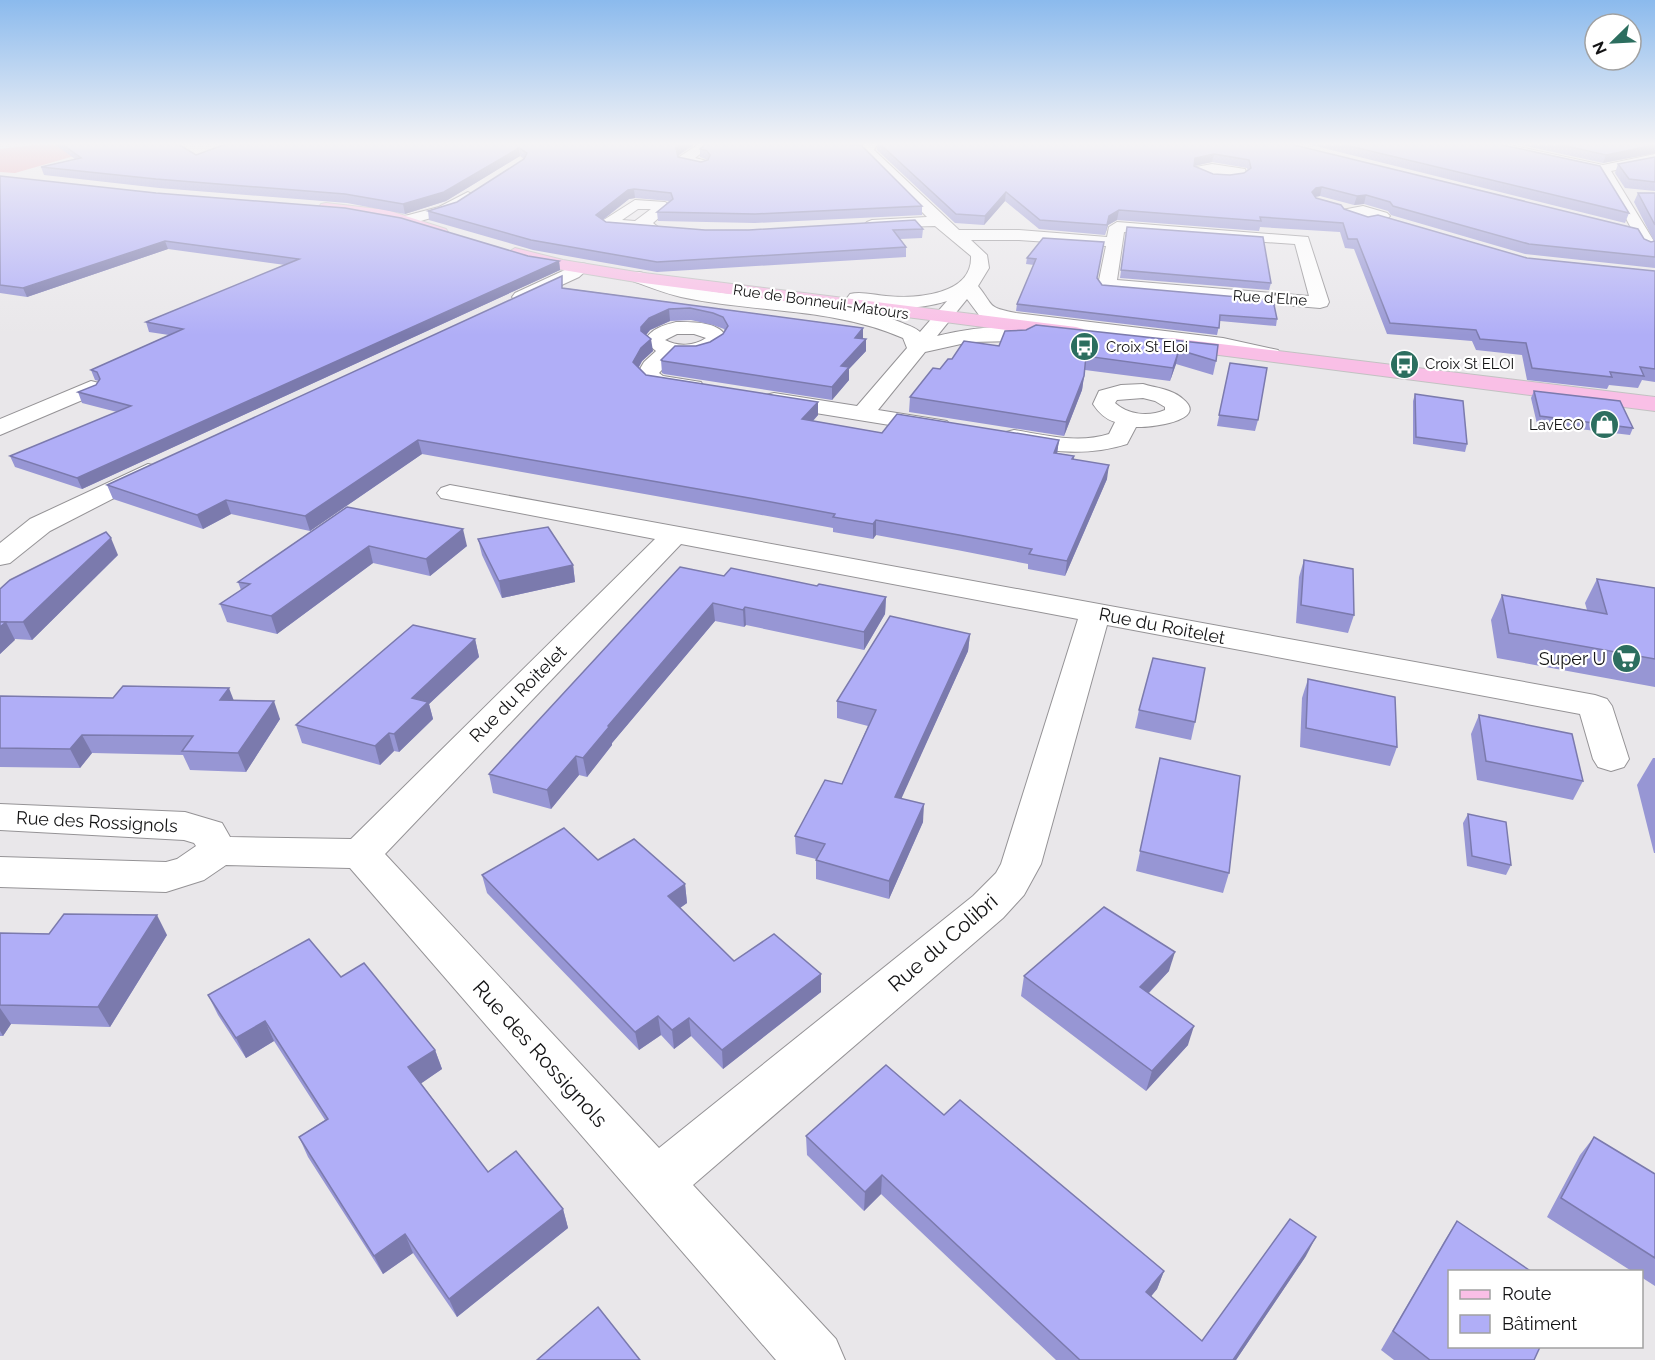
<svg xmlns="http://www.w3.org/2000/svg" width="1655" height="1360" font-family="Raleway,sans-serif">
<rect width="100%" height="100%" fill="#e9e7ea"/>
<polygon fill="#eb97a7" points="40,144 116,144 15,173 0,172 0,149"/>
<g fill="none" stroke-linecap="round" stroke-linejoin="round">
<defs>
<g id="minor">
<polygon points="699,144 713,144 695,158 707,161 709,164 707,167 702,168 679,163 678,160 679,157"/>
<path d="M864,144H877L874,150L959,230H1019L1107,237L1109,227L1117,222L1308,237L1329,302L1327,306L1320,308L1107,290L1101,289L1098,285L1106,246L1019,240H971L987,255L989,268L978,286C995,307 986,307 1016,313L1223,338L1278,350L1281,354L1278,358L1271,360L1223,350L1016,325L979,315L967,299L937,336C966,329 1001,323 1031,331L1034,335L1031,339L1024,341L970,342L925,352L878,410L947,421L951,426L947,431L939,433L766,405L763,400L766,395L774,393L857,406L907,348L903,338C832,307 755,313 681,297C664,293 649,287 633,281L630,277L633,273L639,272C663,278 685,287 710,291C773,301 840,297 900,322C907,325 915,327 920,332L947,301C917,311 879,309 850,302L847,298L850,294C861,291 874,295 886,296C916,299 973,295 971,256L935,226L867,228L864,225L867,222L872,220L927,217L864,154L861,148ZM1124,232L1295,244L1309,296L1117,280Z"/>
<polygon points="1481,144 1505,144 1603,165 1655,154 1655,162 1611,171 1655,243 1655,263 1647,258 1613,194 1598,172 1487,148"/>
<path d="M1212,164L1245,169L1247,176C1236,186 1204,182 1194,173L1196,167Z"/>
<polygon points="468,192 475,196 473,199 449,213 406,225 398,220 401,217 439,207"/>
<path d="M635,200L665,202L672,206L653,223L658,227L655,230L602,227L599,224L602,221ZM638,209H651L635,221L622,220Z"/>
<polygon points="1363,206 1387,213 1390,216 1387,219 1366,224 1342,216 1340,213 1342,210"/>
<polygon points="580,263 586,264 589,268 579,277 527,301 515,301 512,297 515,293"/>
<path d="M676,322C692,322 721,321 727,339C716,355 693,358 675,356L659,373L663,376L701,382L704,387L701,392C682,396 649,390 637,374L644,362L656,351L644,341C653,328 661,326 676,322ZM677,334H694L706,338C694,346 678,347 665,340Z"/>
<polygon points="91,381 99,383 102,388 99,393 0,435 0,419"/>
<path d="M1143,384C1156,388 1172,389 1183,399C1210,421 1148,428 1136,427L1127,444C1086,457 1047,452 1006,442L1002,437L1006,432L1014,430C1045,435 1078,444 1109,434L1115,422C1105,419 1099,413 1093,404L1099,391L1121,385ZM1143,398L1155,401L1165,407V410C1149,417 1128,415 1115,403L1117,400Z"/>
<polygon points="148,464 157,466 160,471 157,476 50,531 10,563 0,565 0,543 30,519"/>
<path d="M450,485L1595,695L1607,699L1612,706L1629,759L1624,767L1611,771L1598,767L1593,759L1580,714L1107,625L1041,864L1024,895L1003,918L693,1185L836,1339L845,1360H776L350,868L226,865L204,880L166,892L0,887V857L166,862L177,859L196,846L194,843L184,840L0,830V804L185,812L222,823L230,837L351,839L655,539L441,498L437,493L441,488ZM681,544L1078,619L1001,864L996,873L973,896L659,1148L385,854Z"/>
</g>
<g id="major">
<polygon points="326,203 387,210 446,229 448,232 440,237 385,219 321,210 319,207 321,204"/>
<polygon points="515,248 563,260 636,272 1076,327 1083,329 1086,333 1083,337 1076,339 636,282 563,270 509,257 507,253"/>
<polygon points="1171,338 1655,397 1655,411 1164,348 1161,344 1164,340"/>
</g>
</defs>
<use href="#minor" stroke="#959396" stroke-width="2"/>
<use href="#major" stroke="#c2c2c2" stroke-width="2"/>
<use href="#minor" fill="#fff" fill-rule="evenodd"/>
<use href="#major" fill="#f9bfe6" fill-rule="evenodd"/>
</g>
<g fill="#9796d4" fill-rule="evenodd">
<polygon points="54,144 178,144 196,155 226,144 695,144 678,156 678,157 701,162 708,160 700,157 700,149 922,206 922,215 755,223 658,221 657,212 669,201 635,198 629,199 603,220 606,222 705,230 923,229 922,238 900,239 906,247 906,257 657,272 533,250 429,220 428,211 457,202 524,159 520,156 446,201 405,214 347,203 159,188 44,175 41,167 75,159"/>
<path d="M877,144H1290L1644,239L1651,242L1654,241L1634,202L1638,193H1655V268L1525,254L1391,215L1388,211L1364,204L1354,205L1320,196L1315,197L1316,198L1344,209L1368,217L1527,258L1655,271V382L1642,380L1638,388L1609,385L1607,389L1527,380L1522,355L1476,350L1472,341L1387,334L1354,249L1345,248L1340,232L1260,227L1259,231L1117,220L1108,225L1105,235L1039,229L1005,201L984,225L955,223L877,150ZM1212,162L1247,168L1248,171L1244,173L1230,175L1213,174L1194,166Z"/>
<polygon points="1307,144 1498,144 1629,213 1625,223"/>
<polygon points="1516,144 1655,144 1655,153 1603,163"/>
<polygon points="1655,157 1655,191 1625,188 1615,173 1618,164"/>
<polygon points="0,176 528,256 559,261 560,270 82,489 15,467 10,456 117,412 82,403 78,392 96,385 99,381 95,380 91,370 169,335 149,332 146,322 285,265 168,249 27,297 0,293"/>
<polygon points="1127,227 1271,283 1269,290 1120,278"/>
<polygon points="1043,238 1097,279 1102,285 1277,319 1276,326 1220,321 1217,335 1016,311 1017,304 1034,265 1026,264 1027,258"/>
<polygon points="564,288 863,328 863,339 866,339 866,351 849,369 849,380 832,400 664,374 662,373 661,360 696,346 710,342 723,334 725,331 724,329 713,325 691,320 670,321 650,330 646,335 653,351 642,361 639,367 646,375 818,415 813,421 882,433 1059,440 1057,453 1074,456 1074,459 1107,479 1065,576 1028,569 1028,564 957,550 876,535 873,539 833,532 833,528 756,514 422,454 310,531 231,514 203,529 113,499 107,485"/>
<polygon points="1026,330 1218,345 1216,361 1213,375 1176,364 1170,381 1085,370 1082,390 1064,436 909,412 910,397 952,359 999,346"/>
<polygon points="1230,363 1258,420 1255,431 1217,426"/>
<polygon points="1534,391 1633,428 1630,435 1537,424 1531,398"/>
<polygon points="1415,394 1467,444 1465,452 1413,444 1413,401"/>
<polygon points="347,507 467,546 430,576 373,563 277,634 227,622 220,604 241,590 238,582"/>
<polygon points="478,539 573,565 575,582 502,598 482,555"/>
<polygon points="118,555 32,640 15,639 0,654 0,589"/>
<polygon points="1304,560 1354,615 1348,633 1296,623 1299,577"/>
<polygon points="724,576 817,586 886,597 885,614 864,650 746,625 744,627 715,621 612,743 612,745 587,777 579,775 551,809 493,793 489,774"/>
<polygon points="1597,579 1655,588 1655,687 1497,658 1491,620 1502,595 1587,610 1585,603"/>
<polygon points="970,634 968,651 901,798 923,822 889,899 816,879 816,859 796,854 795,836 842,784 868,726 837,718 837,701"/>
<polygon points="475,639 479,657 429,704 433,719 399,752 394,751 380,765 302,743 296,725"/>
<polygon points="1308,679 1397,747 1390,766 1300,747 1302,698"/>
<polygon points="0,696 234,700 280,719 246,772 190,770 183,755 92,753 80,768 0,767"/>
<polygon points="1139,710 1195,722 1191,740 1135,728"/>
<polygon points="1479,715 1583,781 1573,800 1477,780 1471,734"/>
<polygon points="1160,758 1229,873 1223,893 1136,871"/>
<polygon points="1653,758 1655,758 1655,853 1654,853 1637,785"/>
<polygon points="1468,814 1511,865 1506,875 1467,866 1463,823"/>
<polygon points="598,860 685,884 687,903 680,908 734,961 821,974 821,992 723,1069 691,1036 674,1049 661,1035 639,1050 487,893 482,875"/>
<polygon points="0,933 167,935 110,1027 11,1024 3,1036 0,1036"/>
<polygon points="1169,971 1149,993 1188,1045 1146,1091 1021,996 1024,976"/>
<polygon points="341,977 435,1050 442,1069 421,1083 488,1172 563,1209 568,1228 457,1317 413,1253 383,1274 308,1157 299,1137 325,1120 274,1041 246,1058 218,1015 208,995"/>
<polygon points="944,1115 1164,1271 1157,1289 1151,1296 1202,1341 1306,1256 1236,1360 1056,1360 881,1194 864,1211 807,1155 806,1136"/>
<polygon points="1594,1137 1655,1174 1655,1286 1641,1277 1641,1272 1633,1272 1547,1217 1580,1155"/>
<polygon points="1457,1221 1534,1360 1394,1360 1381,1350 1445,1240"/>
</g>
<g fill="#7b7aad">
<polygon points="682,144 695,144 677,156 676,148"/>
<polygon points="1655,145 1655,153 1603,163 1606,155"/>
<polygon points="519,148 520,156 446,201 405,214 403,204"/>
<polygon points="1214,154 1212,162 1194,166 1195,158"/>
<polygon points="1322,187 1320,196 1314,197 1312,192 1316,188"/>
<polygon points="634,189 635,198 629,199 597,224 596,215 628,190"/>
<polygon points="1006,192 1005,201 984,225 985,216"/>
<polygon points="1366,195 1364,204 1354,205 1357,196"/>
<polygon points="1119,210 1117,220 1108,225 1105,235 1109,216"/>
<polygon points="165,241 168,249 27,297 23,288"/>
<polygon points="559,261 560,270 82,489 77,478"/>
<polygon points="669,309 670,321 650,330 642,340 641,327 649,318"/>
<polygon points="863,328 863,340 855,338"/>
<polygon points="651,339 653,351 642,361 635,374 633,362 641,348"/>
<polygon points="866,339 866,351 849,369 849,380 832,400 832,387 841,366"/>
<polygon points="1179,350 1176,364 1170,381 1173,368"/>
<polygon points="1084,376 1082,390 1064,436 1066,422"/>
<polygon points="818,402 818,415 802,433 802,419"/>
<polygon points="418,440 422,454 310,531 305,516"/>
<polygon points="1059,440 1057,454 1054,453"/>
<polygon points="1109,465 1107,479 1065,576 1067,561"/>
<polygon points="226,500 231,514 203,529 197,515"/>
<polygon points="876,520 876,535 873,539 873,524"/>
<polygon points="463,529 467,546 430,576 426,559"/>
<polygon points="111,538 118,555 32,640 23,622"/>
<polygon points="369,546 373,563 277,634 271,616"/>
<polygon points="573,565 575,582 502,598 499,581"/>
<polygon points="886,597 885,614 864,650 864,632"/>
<polygon points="713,603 715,621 612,743 612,745 587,777 583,758 608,726"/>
<polygon points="745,607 746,625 744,627 743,610"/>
<polygon points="6,622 15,640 0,654 0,627"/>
<polygon points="970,634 968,651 894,815 895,797"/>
<polygon points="475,639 479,657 429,704 433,719 399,752 394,734 412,698"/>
<polygon points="229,688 236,706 220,700"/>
<polygon points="274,701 280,719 246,772 238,753"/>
<polygon points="389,733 394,751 380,765 375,746"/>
<polygon points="82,735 92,753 80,768 70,749"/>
<polygon points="576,756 579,775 551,809 547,790"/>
<polygon points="924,804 923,822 889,899 889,881"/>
<polygon points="685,884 687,903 670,915 668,896"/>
<polygon points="157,915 167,935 110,1027 98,1007"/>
<polygon points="1175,952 1169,971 1135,1007 1140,987"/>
<polygon points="821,974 821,992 723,1069 722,1050"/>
<polygon points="0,1008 11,1024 3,1036 0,1031"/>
<polygon points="658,1016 661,1035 639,1050 635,1032"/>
<polygon points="689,1018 691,1036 674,1049 672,1030"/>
<polygon points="265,1021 274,1041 246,1058 236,1038"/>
<polygon points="1194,1026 1188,1045 1146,1091 1152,1071"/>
<polygon points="435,1050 442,1069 416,1087 408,1067"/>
<polygon points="882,1175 881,1194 864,1211 865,1192"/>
<polygon points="563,1209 568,1228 457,1317 449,1299"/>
<polygon points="405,1234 413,1253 383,1274 374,1256"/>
<polygon points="1316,1237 1306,1256 1236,1360 1233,1360"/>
<polygon points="1164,1271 1157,1289 1140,1310 1146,1292"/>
</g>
<g fill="#b0aef7" stroke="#7b7aad" stroke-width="1.5" fill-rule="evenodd">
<polygon points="62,144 178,144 196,155 226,144 682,144 676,148 678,157 701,162 708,160 710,155 707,151 700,149 706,144 835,144 861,145 922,206 755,214 657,212 673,199 671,193 634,189 628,190 596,215 606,222 705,230 749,230 915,220 923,229 893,230 906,247 657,262 531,240 428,211 457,202 524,159 527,153 519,148 444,192 403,204 345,194 156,179 41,167 81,158"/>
<path d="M880,144H1290L1638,229L1644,239L1651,242L1655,241V257L1529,244L1393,206L1390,202L1366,195L1357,196L1322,187L1316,188L1312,192L1316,198L1341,205L1344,209L1368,217L1378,215L1527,258L1655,271V369L1640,367L1644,376L1610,372L1612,377L1532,368L1526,343L1480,339L1476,330L1390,323L1357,239H1348L1343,223L1260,217L1261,221L1119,210L1109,216L1107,225L1040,220L1006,192L985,216L956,214ZM1214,154L1249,160L1251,168L1244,173L1230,175L1213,174L1194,166L1195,158Z"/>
<polygon points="1341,144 1498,144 1600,166 1629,213"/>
<polygon points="1557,144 1655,144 1655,145 1606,155"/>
<polygon points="1655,157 1655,182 1629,179 1618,164"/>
<polygon points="0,176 156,193 345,208 401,218 528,256 559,261 77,478 10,456 131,406 78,392 96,385 100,379 97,372 91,370 183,329 146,322 299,259 165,241 23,288 0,285"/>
<polygon points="1638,193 1655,193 1655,225"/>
<polygon points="1127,227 1263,237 1271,283 1121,270"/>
<polygon points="1043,238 1104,242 1097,278 1102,285 1273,300 1277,319 1220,315 1219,328 1017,304 1036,259 1027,258"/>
<polygon points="562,276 562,288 863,328 855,338 866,339 841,366 849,367 832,387 663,361 661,360 675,346 696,346 710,342 723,334 728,326 723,317 713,313 690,308 669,309 649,318 641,327 641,331 651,339 641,348 633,362 646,375 818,402 802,419 882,433 897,414 1059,440 1054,453 1074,456 1072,459 1109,465 1067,561 1029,554 1032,549 959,535 876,520 873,524 833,517 835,514 755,499 418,440 305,516 226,500 197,515 107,485"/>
<polygon points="1036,325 1218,345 1216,361 1179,350 1173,368 1086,356 1084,376 1066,422 910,397 933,368 940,369 948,359 952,359 964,341 999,346 1005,331 1026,330"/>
<polygon points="1230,363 1267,368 1258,420 1219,415"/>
<polygon points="1534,391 1620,401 1633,428 1540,416"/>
<polygon points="1415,394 1463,401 1467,444 1416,437"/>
<polygon points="347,507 463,529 426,559 369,546 271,616 220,604 250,584 238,582"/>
<polygon points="548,527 573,565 499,581 478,539"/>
<polygon points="106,532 111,538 23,622 0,622 0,589 10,580"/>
<polygon points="1304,560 1353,569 1354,615 1301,605"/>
<polygon points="680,567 724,576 731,568 817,586 819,584 886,597 864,632 745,607 743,610 713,603 608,726 609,727 583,758 576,756 547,790 489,774"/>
<polygon points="1597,579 1655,588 1655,659 1509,633 1502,595 1607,614"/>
<polygon points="890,616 970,634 895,797 924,804 889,881 816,860 825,844 795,836 825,780 842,784 876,710 837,701"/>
<polygon points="0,622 6,622 0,627"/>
<polygon points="413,625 475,639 412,698 428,702 394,734 389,733 375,746 296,725"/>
<polygon points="1153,658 1205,668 1195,722 1139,710"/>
<polygon points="1308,679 1395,697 1397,747 1306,728"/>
<polygon points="123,686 229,688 220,700 274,701 238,753 182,751 193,736 82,735 70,749 0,748 0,696 113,698"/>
<polygon points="1479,715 1572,734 1583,781 1486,761"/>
<polygon points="1160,758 1240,776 1229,873 1140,851"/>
<polygon points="1468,814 1506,822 1511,865 1472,856"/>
<polygon points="564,828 598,860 634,839 685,884 668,896 734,961 774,934 821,974 722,1050 689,1018 672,1030 658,1016 635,1032 482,875"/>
<polygon points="1104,907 1175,952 1140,987 1194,1026 1152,1071 1024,976"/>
<polygon points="64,914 157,915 98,1007 0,1005 0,933 49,934"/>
<polygon points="309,939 341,977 364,963 435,1050 408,1067 488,1172 516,1151 563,1209 449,1299 405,1234 374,1256 299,1137 328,1119 265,1021 236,1038 208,995"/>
<polygon points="886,1065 944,1115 960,1100 1164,1271 1146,1292 1202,1341 1290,1219 1316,1237 1233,1360 1080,1360 882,1175 865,1192 806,1136"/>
<polygon points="1594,1137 1655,1174 1655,1258 1561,1198"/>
<polygon points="1457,1221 1532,1272 1449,1272 1449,1347 1540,1347 1534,1360 1430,1360 1393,1331"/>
<polygon points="598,1307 640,1360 537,1360"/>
</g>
<linearGradient id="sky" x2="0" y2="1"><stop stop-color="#8bbaed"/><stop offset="0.43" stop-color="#f5f4f6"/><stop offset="1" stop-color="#f5f4f6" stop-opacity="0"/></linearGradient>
<rect width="1655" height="335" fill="url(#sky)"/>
<defs>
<symbol id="bus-disc" viewBox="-11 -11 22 22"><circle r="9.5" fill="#2c6e5f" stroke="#fff"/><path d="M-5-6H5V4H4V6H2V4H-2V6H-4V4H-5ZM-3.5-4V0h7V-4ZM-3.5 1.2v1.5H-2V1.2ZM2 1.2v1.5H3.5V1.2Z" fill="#fff"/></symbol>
<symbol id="shop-disc" viewBox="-11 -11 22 22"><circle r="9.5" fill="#2c6e5f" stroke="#fff"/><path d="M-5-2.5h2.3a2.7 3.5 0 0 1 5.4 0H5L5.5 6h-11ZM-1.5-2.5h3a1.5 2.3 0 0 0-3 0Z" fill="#fff"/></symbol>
<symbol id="supermarket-disc" viewBox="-11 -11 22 22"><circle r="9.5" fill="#2c6e5f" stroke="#fff"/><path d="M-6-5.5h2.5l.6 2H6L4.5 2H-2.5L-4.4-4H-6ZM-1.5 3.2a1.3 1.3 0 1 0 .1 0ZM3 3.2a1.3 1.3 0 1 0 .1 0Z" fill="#fff"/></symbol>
</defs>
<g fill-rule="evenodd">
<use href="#bus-disc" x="1068" y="330" width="33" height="33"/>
<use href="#bus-disc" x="1388" y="348" width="33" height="33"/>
<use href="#shop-disc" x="1588" y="408" width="33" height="33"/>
<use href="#supermarket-disc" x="1610" y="642" width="33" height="33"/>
</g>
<g text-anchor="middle" stroke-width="4.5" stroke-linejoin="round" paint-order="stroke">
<g font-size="15" fill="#141415" stroke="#fff">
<text transform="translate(1270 298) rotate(4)" y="5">Rue d'Elne</text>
<text transform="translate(821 302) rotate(8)" y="5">Rue de Bonneuil-Matours</text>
</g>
<g font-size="15" fill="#141415" stroke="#fff" text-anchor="start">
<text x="1106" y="352">Croix St Eloi</text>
<text x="1425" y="369">Croix St ELOI</text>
<text x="1584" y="430" text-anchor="end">LavECO</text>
</g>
<g font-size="18" fill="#141415" stroke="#fff">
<text transform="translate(1162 626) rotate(11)" y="6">Rue du Roitelet</text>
<text transform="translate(518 694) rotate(-45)" y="6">Rue du Roitelet</text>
<text transform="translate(97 822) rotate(3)" y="6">Rue des Rossignols</text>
</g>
<g font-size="18" fill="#141415" stroke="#fff" text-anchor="end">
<text x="1606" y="665">Super U</text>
</g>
<g font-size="21" fill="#141415" stroke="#fff">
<text transform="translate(943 943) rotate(-41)" y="7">Rue du Colibri</text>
<text transform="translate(540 1054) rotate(48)" y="7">Rue des Rossignols</text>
</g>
</g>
<rect x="1448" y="1270" width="195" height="78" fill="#ffffff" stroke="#a1a1a1" stroke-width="1.5"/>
<rect x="1460" y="1290" width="30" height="9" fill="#f9bfe6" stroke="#a1a1a1" stroke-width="1.5"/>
<text x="1502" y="1300" font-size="18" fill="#141415">Route</text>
<rect x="1460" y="1315" width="30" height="18" fill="#b0aef7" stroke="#a1a1a1" stroke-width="1.5"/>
<text x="1502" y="1330" font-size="18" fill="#141415">Bâtiment</text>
<g transform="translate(1613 42) rotate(246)"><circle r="28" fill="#ffffff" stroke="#a1a1a1" stroke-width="1.5"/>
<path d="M0-4.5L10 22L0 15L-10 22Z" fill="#2c6e5f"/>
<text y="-9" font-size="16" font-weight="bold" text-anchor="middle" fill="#141415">N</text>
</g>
</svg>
